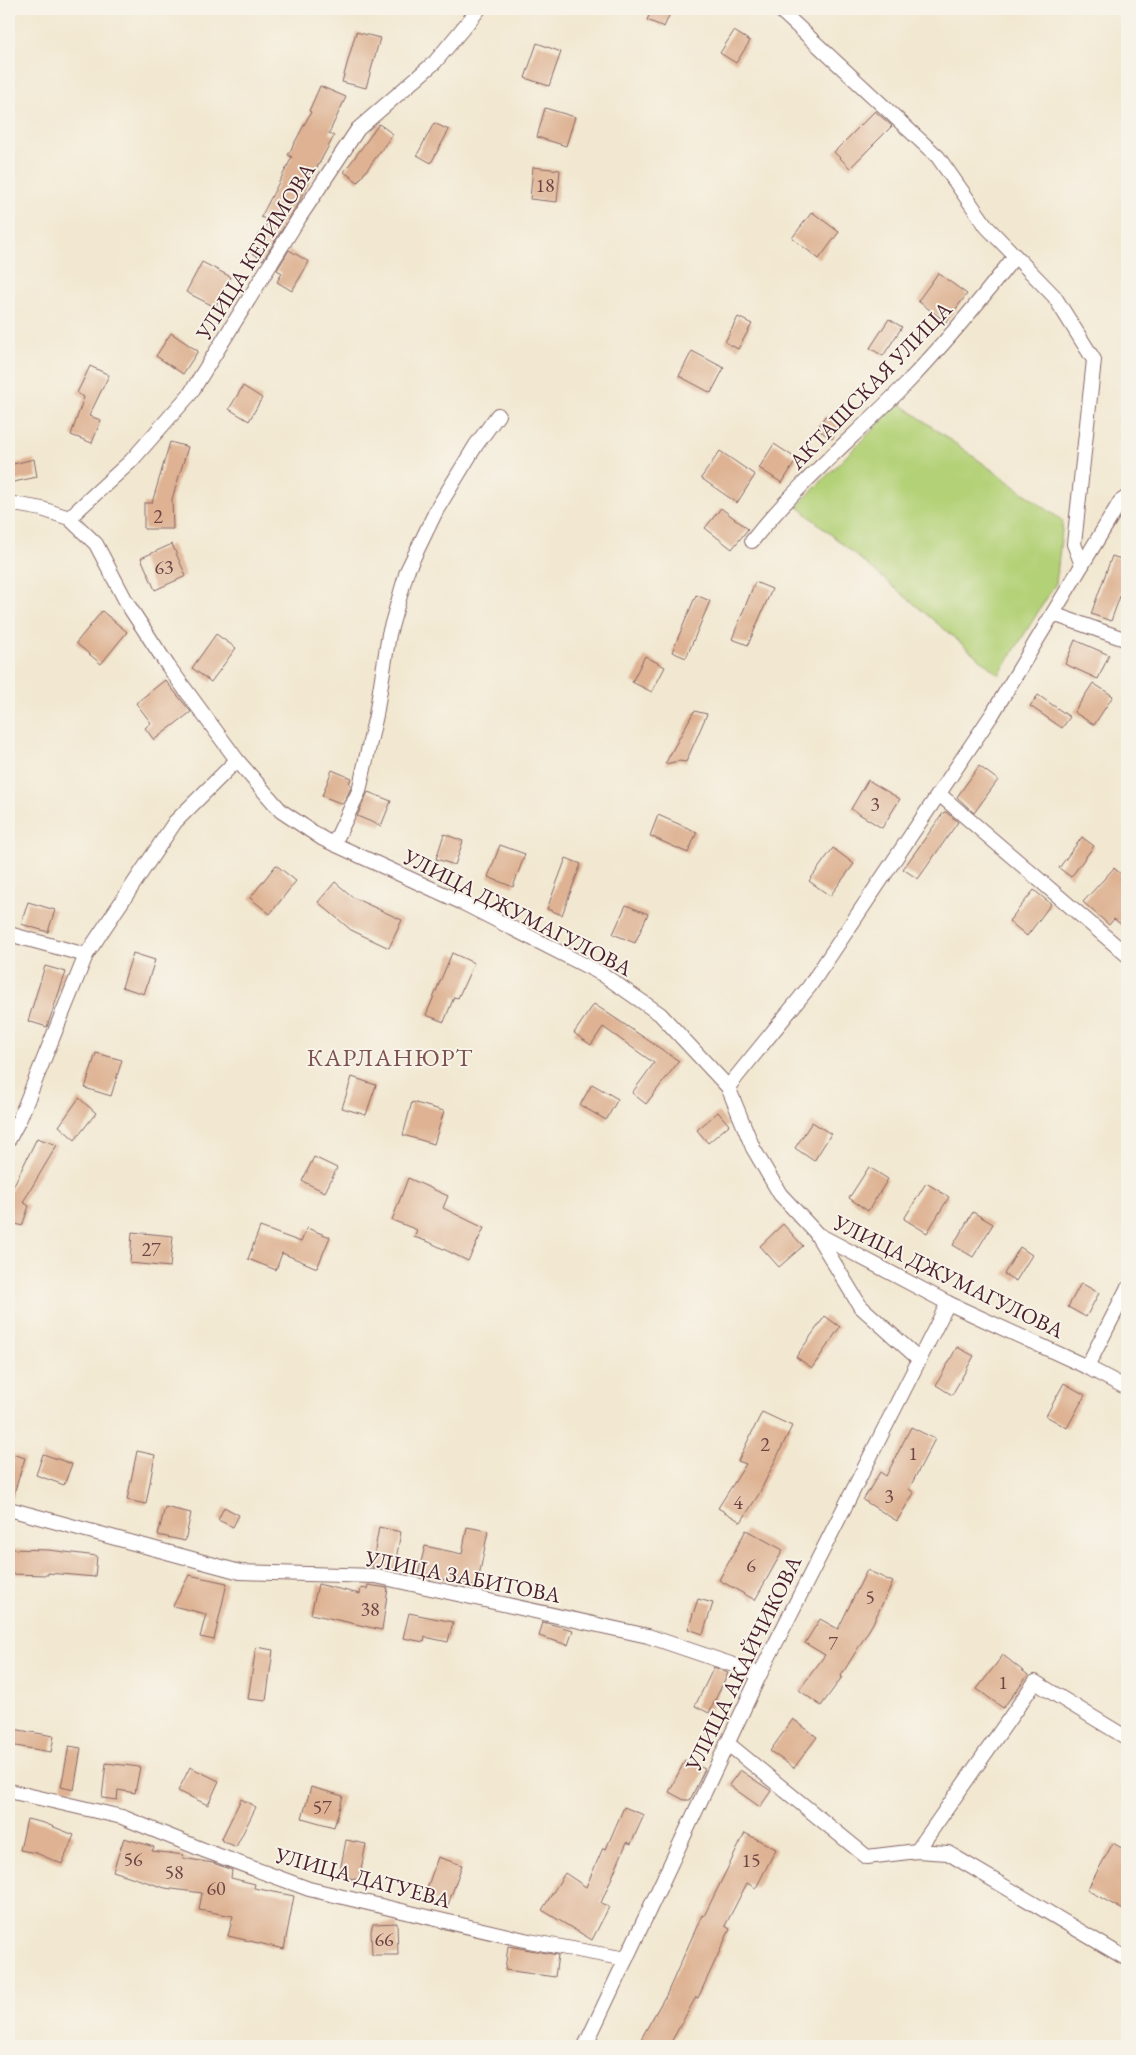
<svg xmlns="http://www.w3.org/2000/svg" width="1136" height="2055" font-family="'EB Garamond',serif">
<rect width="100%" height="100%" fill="#f7f3e8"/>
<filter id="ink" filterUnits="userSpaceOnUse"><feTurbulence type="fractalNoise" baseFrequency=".02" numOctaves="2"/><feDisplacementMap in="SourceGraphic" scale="10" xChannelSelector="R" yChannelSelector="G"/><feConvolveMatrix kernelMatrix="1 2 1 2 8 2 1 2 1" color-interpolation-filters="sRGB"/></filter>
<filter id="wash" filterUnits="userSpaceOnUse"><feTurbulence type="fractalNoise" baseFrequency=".0096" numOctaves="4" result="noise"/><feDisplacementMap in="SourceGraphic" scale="20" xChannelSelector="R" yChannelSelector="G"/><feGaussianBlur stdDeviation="1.12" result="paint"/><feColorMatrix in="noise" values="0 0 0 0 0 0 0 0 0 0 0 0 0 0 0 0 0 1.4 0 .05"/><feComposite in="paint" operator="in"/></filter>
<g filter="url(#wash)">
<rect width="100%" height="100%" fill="#f2e8d1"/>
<polygon fill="#b3d177" stroke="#7e7851" points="899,403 1063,521 1056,583 999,675 797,506"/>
<g id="blocks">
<g fill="#deb293">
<polygon points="652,9 672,9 664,27 647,20"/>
<polygon points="734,31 750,41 736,63 720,53"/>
<polygon points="356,32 380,38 366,88 342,82"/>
<polygon points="537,43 561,52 549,86 525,78"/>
<polygon points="320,86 346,97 329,133 334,136 293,212 263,260 248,250 269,221 261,217 292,157 288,155 311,112 309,111"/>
<polygon points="545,108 575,117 566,146 537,137"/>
<polygon points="875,111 892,126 850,168 834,152"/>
<polygon points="434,123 449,130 431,163 417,155"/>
<polygon points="379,124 393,134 358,182 344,172"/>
<polygon points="533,167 560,170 557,202 530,199"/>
<polygon points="812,212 839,232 819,259 792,238"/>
<polygon points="289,250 309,262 292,291 277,282 282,273 277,270"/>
<polygon points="202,262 231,277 215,307 186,292"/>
<polygon points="938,273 967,294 946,322 918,301"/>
<polygon points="738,317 752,324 738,349 725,342"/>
<polygon points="889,319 902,327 883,356 870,348"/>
<polygon points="171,333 198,351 183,374 156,356"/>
<polygon points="692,351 724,368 711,393 679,376"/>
<polygon points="90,366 109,375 89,416 101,420 92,443 71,435 84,397 77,393"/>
<polygon points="243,386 262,398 249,421 229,409"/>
<polygon points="825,416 840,425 832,439 817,429"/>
<polygon points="170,442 188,447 172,499 173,529 144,529 144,503 152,503"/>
<polygon points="774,444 797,459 782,483 759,468"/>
<polygon points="720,451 755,475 737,503 701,478"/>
<polygon points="34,459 37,477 9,483 9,465"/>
<polygon points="721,508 748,529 732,549 705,528"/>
<polygon points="172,544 186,576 155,590 141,558"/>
<polygon points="1112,556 1127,561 1127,577 1111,621 1091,614"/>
<polygon points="755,582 772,589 748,645 732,639"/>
<polygon points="696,595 710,601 686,658 672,652"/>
<polygon points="102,611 127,632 101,664 76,643"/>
<polygon points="216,634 236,648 211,682 192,668"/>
<polygon points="1075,640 1109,655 1098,679 1065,664"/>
<polygon points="645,656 665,667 652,692 632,682"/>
<polygon points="165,680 191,712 154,740 145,728 151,723 136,703"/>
<polygon points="1093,683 1113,696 1094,725 1074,712"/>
<polygon points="1038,695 1070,717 1062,728 1030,706"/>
<polygon points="694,711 707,714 686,762 679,761 665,764"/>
<polygon points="979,766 998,780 974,813 957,797"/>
<polygon points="332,770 351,778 349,784 351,785 351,788 343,804 322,796"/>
<polygon points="868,780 900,799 882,828 851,809"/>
<polygon points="368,792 391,801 381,826 357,816"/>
<polygon points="944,812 946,812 958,822 918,879 903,869"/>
<polygon points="658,815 697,832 688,853 650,836"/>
<polygon points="444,834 463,841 455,865 436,859"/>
<polygon points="1082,837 1094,846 1071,877 1059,868"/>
<polygon points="500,845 525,854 513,887 488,877"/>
<polygon points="833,848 854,864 830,896 809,881"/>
<polygon points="566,858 581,864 562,915 547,909"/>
<polygon points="276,865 296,881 270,914 250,898"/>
<polygon points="1114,868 1127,880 1127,929 1114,919 1109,925 1083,902"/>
<polygon points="335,882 354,898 402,920 389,948 351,930 318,902"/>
<polygon points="1034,890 1051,904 1027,936 1009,921"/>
<polygon points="28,902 55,910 48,932 21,924"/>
<polygon points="626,905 648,914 635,943 613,934"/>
<polygon points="133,953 155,960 144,994 122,987"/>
<polygon points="452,953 474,963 458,998 454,997 444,1022 426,1015"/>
<polygon points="45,966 66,972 47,1027 28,1021"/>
<polygon points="594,1004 679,1061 646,1104 632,1093 654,1063 603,1027 591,1045 574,1033"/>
<polygon points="96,1053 122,1060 111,1096 85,1088"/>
<polygon points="352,1077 376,1085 366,1115 342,1108"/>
<polygon points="592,1084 618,1099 606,1120 580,1105"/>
<polygon points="79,1098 96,1113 75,1140 59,1126"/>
<polygon points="412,1102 444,1111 434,1144 403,1135"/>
<polygon points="718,1112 729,1125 708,1143 697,1130"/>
<polygon points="812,1122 831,1134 814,1161 795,1148"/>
<polygon points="37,1138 57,1145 23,1202 29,1206 22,1226 11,1222 9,1226 9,1195"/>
<polygon points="314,1157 337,1168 325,1192 302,1181"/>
<polygon points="869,1167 888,1179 868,1211 849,1198"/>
<polygon points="408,1178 448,1196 443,1208 484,1228 468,1261 429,1242 414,1237 417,1230 392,1220"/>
<polygon points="926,1183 949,1197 927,1233 904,1219"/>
<polygon points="973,1212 993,1224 973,1257 953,1245"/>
<polygon points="783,1224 803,1246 779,1267 760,1246"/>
<polygon points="260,1227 301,1242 307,1228 330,1237 317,1268 282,1253 276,1270 248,1259"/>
<polygon points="132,1232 173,1236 170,1267 130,1263"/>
<polygon points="1020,1247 1032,1255 1016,1281 1004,1274"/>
<polygon points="1081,1283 1099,1293 1086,1317 1068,1307"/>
<polygon points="825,1316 840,1327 812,1368 796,1357"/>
<polygon points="957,1347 974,1356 952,1395 936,1385"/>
<polygon points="1064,1383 1085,1395 1067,1428 1046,1416"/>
<polygon points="762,1412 792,1426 759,1494 741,1522 718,1508 746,1464 738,1461"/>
<polygon points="911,1427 935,1439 909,1489 914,1493 897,1521 863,1500 880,1472 886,1476"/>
<polygon points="137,1451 155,1455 146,1504 127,1500"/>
<polygon points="9,1453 25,1458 12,1500 9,1499"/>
<polygon points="43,1454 72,1464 64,1485 36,1475"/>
<polygon points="165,1507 191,1513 185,1541 158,1535"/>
<polygon points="224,1507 239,1515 233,1527 218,1520"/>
<polygon points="379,1527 401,1532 394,1570 372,1567"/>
<polygon points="467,1527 488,1531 477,1587 418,1574 425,1546 462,1554"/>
<polygon points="746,1530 783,1550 755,1600 719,1580"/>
<polygon points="9,1549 49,1550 97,1556 95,1577 48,1573 48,1575 9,1574"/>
<polygon points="867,1570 893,1582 872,1625 841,1676 842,1677 821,1706 799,1690 825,1655 805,1643 820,1619 838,1629"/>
<polygon points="189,1575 227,1583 214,1640 200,1637 206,1614 173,1606"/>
<polygon points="318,1584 360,1594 361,1588 367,1589 368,1585 388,1588 382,1630 311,1614"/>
<polygon points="698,1599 713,1603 703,1634 688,1629"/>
<polygon points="409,1613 453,1622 448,1642 425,1637 424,1642 403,1638"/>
<polygon points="543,1622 573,1630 568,1645 539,1636"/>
<polygon points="256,1647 273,1650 266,1701 248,1699"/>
<polygon points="1003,1655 1028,1675 1003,1708 977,1689"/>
<polygon points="714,1667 728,1673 709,1713 695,1706"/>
<polygon points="793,1719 817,1737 794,1768 770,1751"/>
<polygon points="13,1729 54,1736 51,1752 10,1745"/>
<polygon points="69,1746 81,1748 74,1790 61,1787"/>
<polygon points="685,1760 705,1769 690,1800 684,1800 669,1792"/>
<polygon points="106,1763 140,1767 135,1793 118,1790 117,1800 102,1798"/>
<polygon points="190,1767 219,1781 208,1805 178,1791"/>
<polygon points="740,1770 771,1791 760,1807 729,1785"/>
<polygon points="311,1787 343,1796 334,1827 302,1818"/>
<polygon points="241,1799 256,1807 236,1847 221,1840"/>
<polygon points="624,1807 644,1815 631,1844 627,1842 601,1903 609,1907 592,1940 542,1910 565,1873 586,1887 603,1848 606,1849"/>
<polygon points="27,1819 44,1823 74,1835 62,1864 36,1853 20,1850"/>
<polygon points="745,1833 776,1849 756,1888 747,1883 725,1926 730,1929 698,1998 696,1997 669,2046 637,2046 664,1998 665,1998 702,1915 704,1916"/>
<polygon points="124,1838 154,1847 152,1851 184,1855 183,1858 213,1863 232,1870 231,1878 255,1884 254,1888 294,1896 284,1949 228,1936 233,1916 199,1910 202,1893 165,1888 113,1871"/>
<polygon points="346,1840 366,1844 359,1880 339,1876"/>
<polygon points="1113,1843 1127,1851 1127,1912 1087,1890"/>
<polygon points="438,1857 462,1865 448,1905 424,1897"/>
<polygon points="397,1923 398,1955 372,1955 371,1931 373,1924"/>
<polygon points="508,1946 558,1955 555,1977 505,1970"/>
</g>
</g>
</g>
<g filter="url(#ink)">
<use href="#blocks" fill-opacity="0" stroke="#856565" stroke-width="1"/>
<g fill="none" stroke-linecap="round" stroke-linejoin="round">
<defs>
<g id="street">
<polyline points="779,9 938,157 987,227 1054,296 1094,360 1074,544 1082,565"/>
<polyline points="9,503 42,509 69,518 96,544 128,605 168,666 237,760 281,811 323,839 463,903 602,974 660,1014 728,1087 753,1148 780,1194 817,1234 948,1303 1087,1367 1127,1388"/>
<polyline points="69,518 131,461 190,394 299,218 358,129 435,62 479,9"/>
<path d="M752,541C797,484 854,437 904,386C944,345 980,301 1015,256"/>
<polyline points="1053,614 1127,640"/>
<polyline points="939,794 1127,955"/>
<polyline points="334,844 359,791 376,715 389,634 407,571 437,509 476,445 498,415"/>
<polyline points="9,934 86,955"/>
<polyline points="728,1087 809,987 993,713 1120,502 1127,497"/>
<polyline points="9,1139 20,1118 86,955 175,822 237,760"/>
<polyline points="817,1235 860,1306 919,1359"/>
<polyline points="1087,1367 1127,1289"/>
<polyline points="9,1509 240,1572 376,1576 648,1636 760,1674"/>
<polyline points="727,1743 867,1857 917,1851 948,1853 1127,1959"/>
<polyline points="9,1791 122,1817 206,1851 309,1889 529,1941 626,1959"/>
<polyline points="917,1851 1035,1682 1127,1738"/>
<polyline points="585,2046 760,1674 948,1303"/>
</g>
</defs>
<use href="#street" stroke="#856565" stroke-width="16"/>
<use href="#street" stroke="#fff" stroke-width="14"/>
</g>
</g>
<g text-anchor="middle" stroke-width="4" stroke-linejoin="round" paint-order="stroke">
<g font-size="20" fill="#6f4445">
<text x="545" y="192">18</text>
<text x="158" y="523">2</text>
<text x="164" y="574">63</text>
<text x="875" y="811">3</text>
<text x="151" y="1256">27</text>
<text x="765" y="1451">2</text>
<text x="913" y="1460">1</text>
<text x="889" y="1503">3</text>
<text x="738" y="1509">4</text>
<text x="751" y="1572">6</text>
<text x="870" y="1604">5</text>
<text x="370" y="1616">38</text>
<text x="833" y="1650">7</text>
<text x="1003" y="1689">1</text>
<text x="322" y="1814">57</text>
<text x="133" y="1866">56</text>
<text x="751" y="1867">15</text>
<text x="174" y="1879">58</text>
<text x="216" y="1895">60</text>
<text x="384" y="1946">66</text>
</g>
<g font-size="22" fill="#4a1f2b" stroke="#f7f3e8">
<text transform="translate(255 251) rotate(-58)" y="8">УЛИЦА КЕРИМОВА</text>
<text transform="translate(870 385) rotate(-46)" y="8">АКТАШСКАЯ УЛИЦА</text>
<text transform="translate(518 912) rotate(27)" y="8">УЛИЦА ДЖУМАГУЛОВА</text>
<text transform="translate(949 1276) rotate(26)" y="8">УЛИЦА ДЖУМАГУЛОВА</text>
<text transform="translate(463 1576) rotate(11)" y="8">УЛИЦА ЗАБИТОВА</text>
<text transform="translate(743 1663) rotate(-64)" y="8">УЛИЦА АКАЙЧИКОВА</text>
<text transform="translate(363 1877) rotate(15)" y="8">УЛИЦА ДАТУЕВА</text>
</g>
<g font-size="25" letter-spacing="1" fill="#7e524f" stroke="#f7f3e8">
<text x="390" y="1066">КАРЛАНЮРТ</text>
</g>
</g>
<rect width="1136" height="2055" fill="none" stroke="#f7f3e8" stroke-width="30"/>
</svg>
